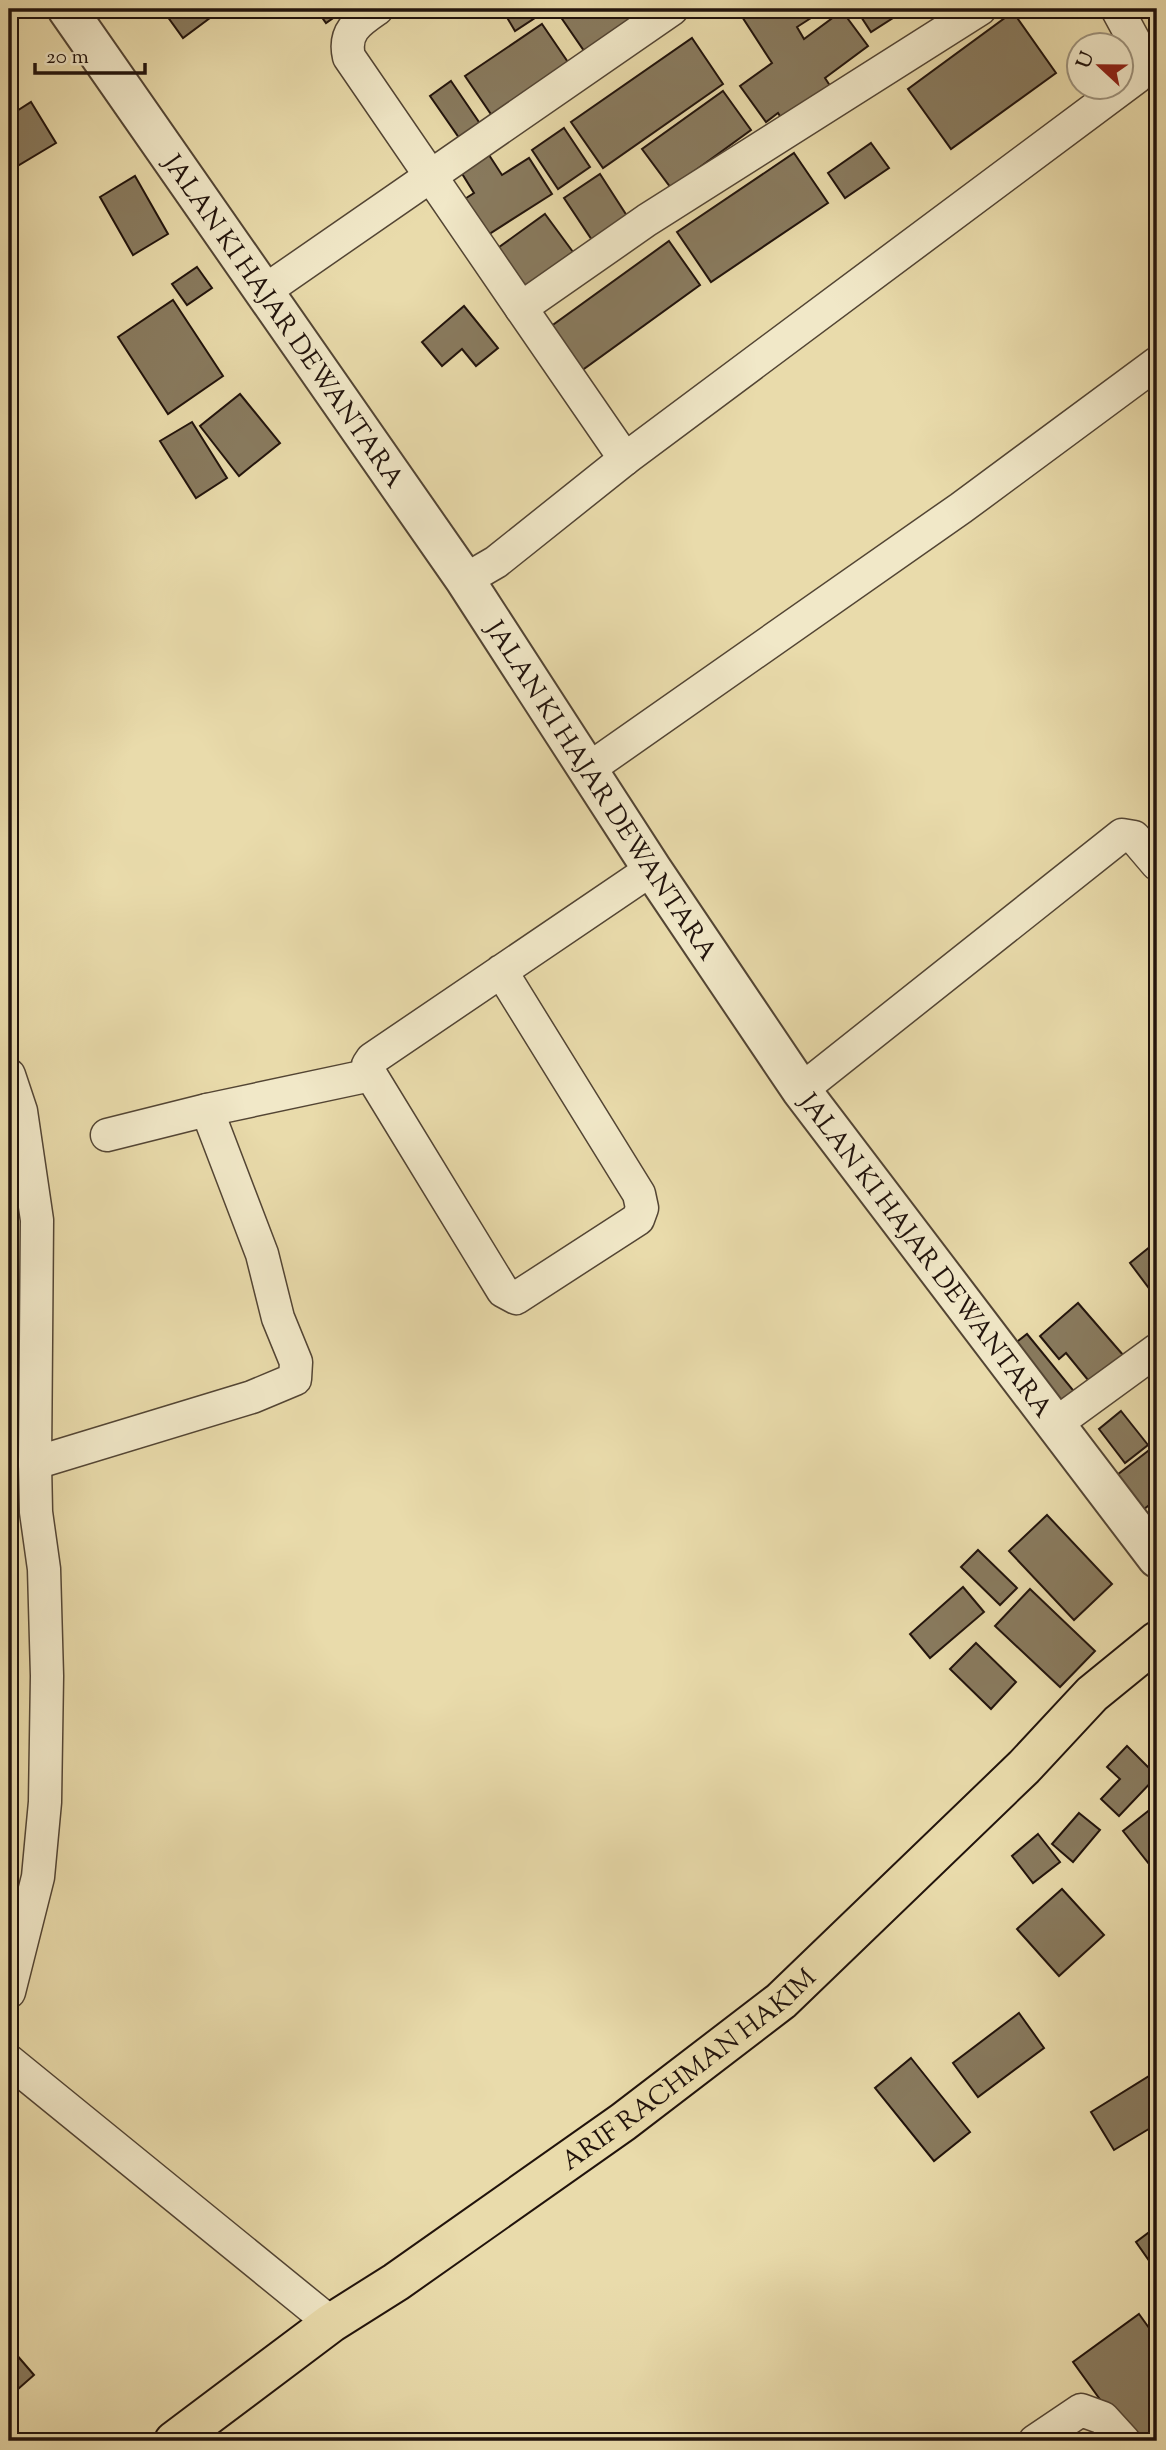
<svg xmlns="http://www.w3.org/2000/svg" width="1166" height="2450" font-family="'Sorts Mill Goudy',serif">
<rect width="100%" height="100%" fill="#e9dbab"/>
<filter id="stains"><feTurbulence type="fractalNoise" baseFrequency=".00286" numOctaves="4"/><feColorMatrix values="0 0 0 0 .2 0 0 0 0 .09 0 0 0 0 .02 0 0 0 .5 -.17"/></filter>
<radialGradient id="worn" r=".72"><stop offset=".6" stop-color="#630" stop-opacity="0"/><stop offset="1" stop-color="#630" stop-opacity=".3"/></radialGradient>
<g fill="#897b5f" stroke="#21130c" stroke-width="2">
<polygon points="162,9 222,9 183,38"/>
<polygon points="316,9 346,9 326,23"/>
<polygon points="502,9 546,9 547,10 515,31"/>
<polygon points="564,9 631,9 642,25 591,61 558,13"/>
<polygon points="737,9 825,9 797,27 804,39 842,11 868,46 825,78 834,92 785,124 778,113 766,122 740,86 772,63"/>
<polygon points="856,9 907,9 871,32"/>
<polygon points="1013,12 1056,73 951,149 908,89"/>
<polygon points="542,24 574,71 497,123 465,76"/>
<polygon points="692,38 723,84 603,168 571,122"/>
<polygon points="451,81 483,128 462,142 430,96"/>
<polygon points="723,91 751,130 671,188 642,149"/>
<polygon points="31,102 56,143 14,168 9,159 9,116"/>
<polygon points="564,128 590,167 558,189 532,150"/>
<polygon points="871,143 889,168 845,198 828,173"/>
<polygon points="794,153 828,203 711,282 677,232"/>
<polygon points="489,155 502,175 529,158 552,194 483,238 460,202 474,193 461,172"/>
<polygon points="600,174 629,219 594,243 564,198"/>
<polygon points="135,176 168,234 133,255 100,197"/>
<polygon points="545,214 573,252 523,289 495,250"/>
<polygon points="669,241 700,285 581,371 550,327"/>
<polygon points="197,267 212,288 187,305 172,284"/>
<polygon points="173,300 223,376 168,414 118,337"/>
<polygon points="464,306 498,348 476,366 462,349 442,366 422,342"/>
<polygon points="240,394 280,443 239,476 200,426"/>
<polygon points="192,422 227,478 196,498 160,441"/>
<polygon points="1157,1241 1157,1299 1130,1263"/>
<polygon points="1078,1303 1130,1363 1097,1391 1066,1353 1059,1359 1040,1336"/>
<polygon points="1027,1334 1077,1395 1055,1413 1005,1351"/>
<polygon points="1121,1411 1148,1445 1125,1463 1099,1429"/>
<polygon points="1157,1444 1157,1499 1144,1509 1117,1475"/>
<polygon points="1047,1515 1112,1584 1074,1620 1009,1551"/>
<polygon points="978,1550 1017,1588 1000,1605 961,1567"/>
<polygon points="963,1587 984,1612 930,1658 910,1634"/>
<polygon points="1030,1589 1095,1651 1060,1687 995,1626"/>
<polygon points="976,1643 1016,1682 991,1709 950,1669"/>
<polygon points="1127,1746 1157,1776 1119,1816 1101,1799 1120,1779 1107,1767"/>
<polygon points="1157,1804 1157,1874 1123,1831"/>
<polygon points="1079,1813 1100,1830 1073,1862 1052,1844"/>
<polygon points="1038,1834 1060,1862 1033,1883 1012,1856"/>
<polygon points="1062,1889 1104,1935 1059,1976 1017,1929"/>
<polygon points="1019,2013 1044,2048 978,2097 953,2063"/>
<polygon points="911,2058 970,2132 934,2161 875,2088"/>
<polygon points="1154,2073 1157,2078 1157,2124 1114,2150 1091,2112"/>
<polygon points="1152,2230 1157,2238 1157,2272 1136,2242"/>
<polygon points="1139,2314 1157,2339 1157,2441 1130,2441 1073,2362"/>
<polygon points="9,2346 34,2375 9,2397"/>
</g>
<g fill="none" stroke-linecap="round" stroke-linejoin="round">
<defs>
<g id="minor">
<path d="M377,9C358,22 343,32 349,57L521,308L647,220L980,9"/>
<polyline points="266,290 672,9"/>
<polyline points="521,308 625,459 1137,77 1143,57 1117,9"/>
<polyline points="465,580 496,562 625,459"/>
<polyline points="587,770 961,508 1157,363"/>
<polyline points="501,971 639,1194 642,1208 638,1219 516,1298 503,1291 371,1075 368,1065 372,1059 652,869"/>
<polyline points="9,1075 21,1111 37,1220 35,1463 36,1512 44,1569 47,1676 45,1802 38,1877 9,1992"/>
<polyline points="801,1090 1122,835 1134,837 1157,864"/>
<polyline points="107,1135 207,1110 371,1075"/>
<polyline points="1054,1425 1157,1350"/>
<polyline points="35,1463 252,1397 295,1379 296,1362 278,1318 262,1254 207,1110"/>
<polyline points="9,2061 331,2323"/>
<polyline points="1035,2441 1081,2410 1103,2418 1124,2441"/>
</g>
<g id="tertiary">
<path id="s1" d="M67,9L465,580L652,869L801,1090L1157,1558"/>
</g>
<g id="primary">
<path id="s2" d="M174,2441L331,2323L396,2282L623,2122L781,2001L1024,1767L1092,1694L1157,1641"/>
</g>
</defs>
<use href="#minor" stroke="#534534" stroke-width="35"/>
<use href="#tertiary" stroke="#534534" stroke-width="42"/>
<use href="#primary" stroke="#21130c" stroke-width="42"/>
<use href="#minor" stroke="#f1e8c8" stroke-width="32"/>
<use href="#tertiary" stroke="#f1e8c8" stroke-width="38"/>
<use href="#primary" stroke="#e9dbab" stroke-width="38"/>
</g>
<g text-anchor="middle" stroke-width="5" stroke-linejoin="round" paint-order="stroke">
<g font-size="26" fill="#21130c" stroke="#f1e8c8">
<text dy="9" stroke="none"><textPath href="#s1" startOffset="380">JALAN KI HAJAR DEWANTARA</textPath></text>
<text dy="9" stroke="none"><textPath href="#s1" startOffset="947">JALAN KI HAJAR DEWANTARA</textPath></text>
<text dy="9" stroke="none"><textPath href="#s1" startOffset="1514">JALAN KI HAJAR DEWANTARA</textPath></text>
<text dy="9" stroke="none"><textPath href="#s2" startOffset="635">ARIF RACHMAN HAKIM</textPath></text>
</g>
</g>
<rect width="1166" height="2450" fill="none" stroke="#e9dbab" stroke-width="35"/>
<rect x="10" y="10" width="1145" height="2429" fill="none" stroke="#21130c" stroke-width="3.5"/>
<rect x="18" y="18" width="1131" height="2415" fill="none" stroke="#21130c" stroke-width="2"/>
<g transform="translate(1100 66) rotate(292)"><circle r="33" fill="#f1e8c8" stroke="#9e937d" stroke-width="2"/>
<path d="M0-5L12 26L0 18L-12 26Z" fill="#8f2418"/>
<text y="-10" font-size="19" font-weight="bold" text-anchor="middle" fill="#21130c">U</text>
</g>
<path d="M35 63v10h110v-10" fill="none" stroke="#21130c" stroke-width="3.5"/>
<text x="46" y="63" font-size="21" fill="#21130c" stroke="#f1e8c8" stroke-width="5" paint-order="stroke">20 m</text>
<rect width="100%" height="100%" filter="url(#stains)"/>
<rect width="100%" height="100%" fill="url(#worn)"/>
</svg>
